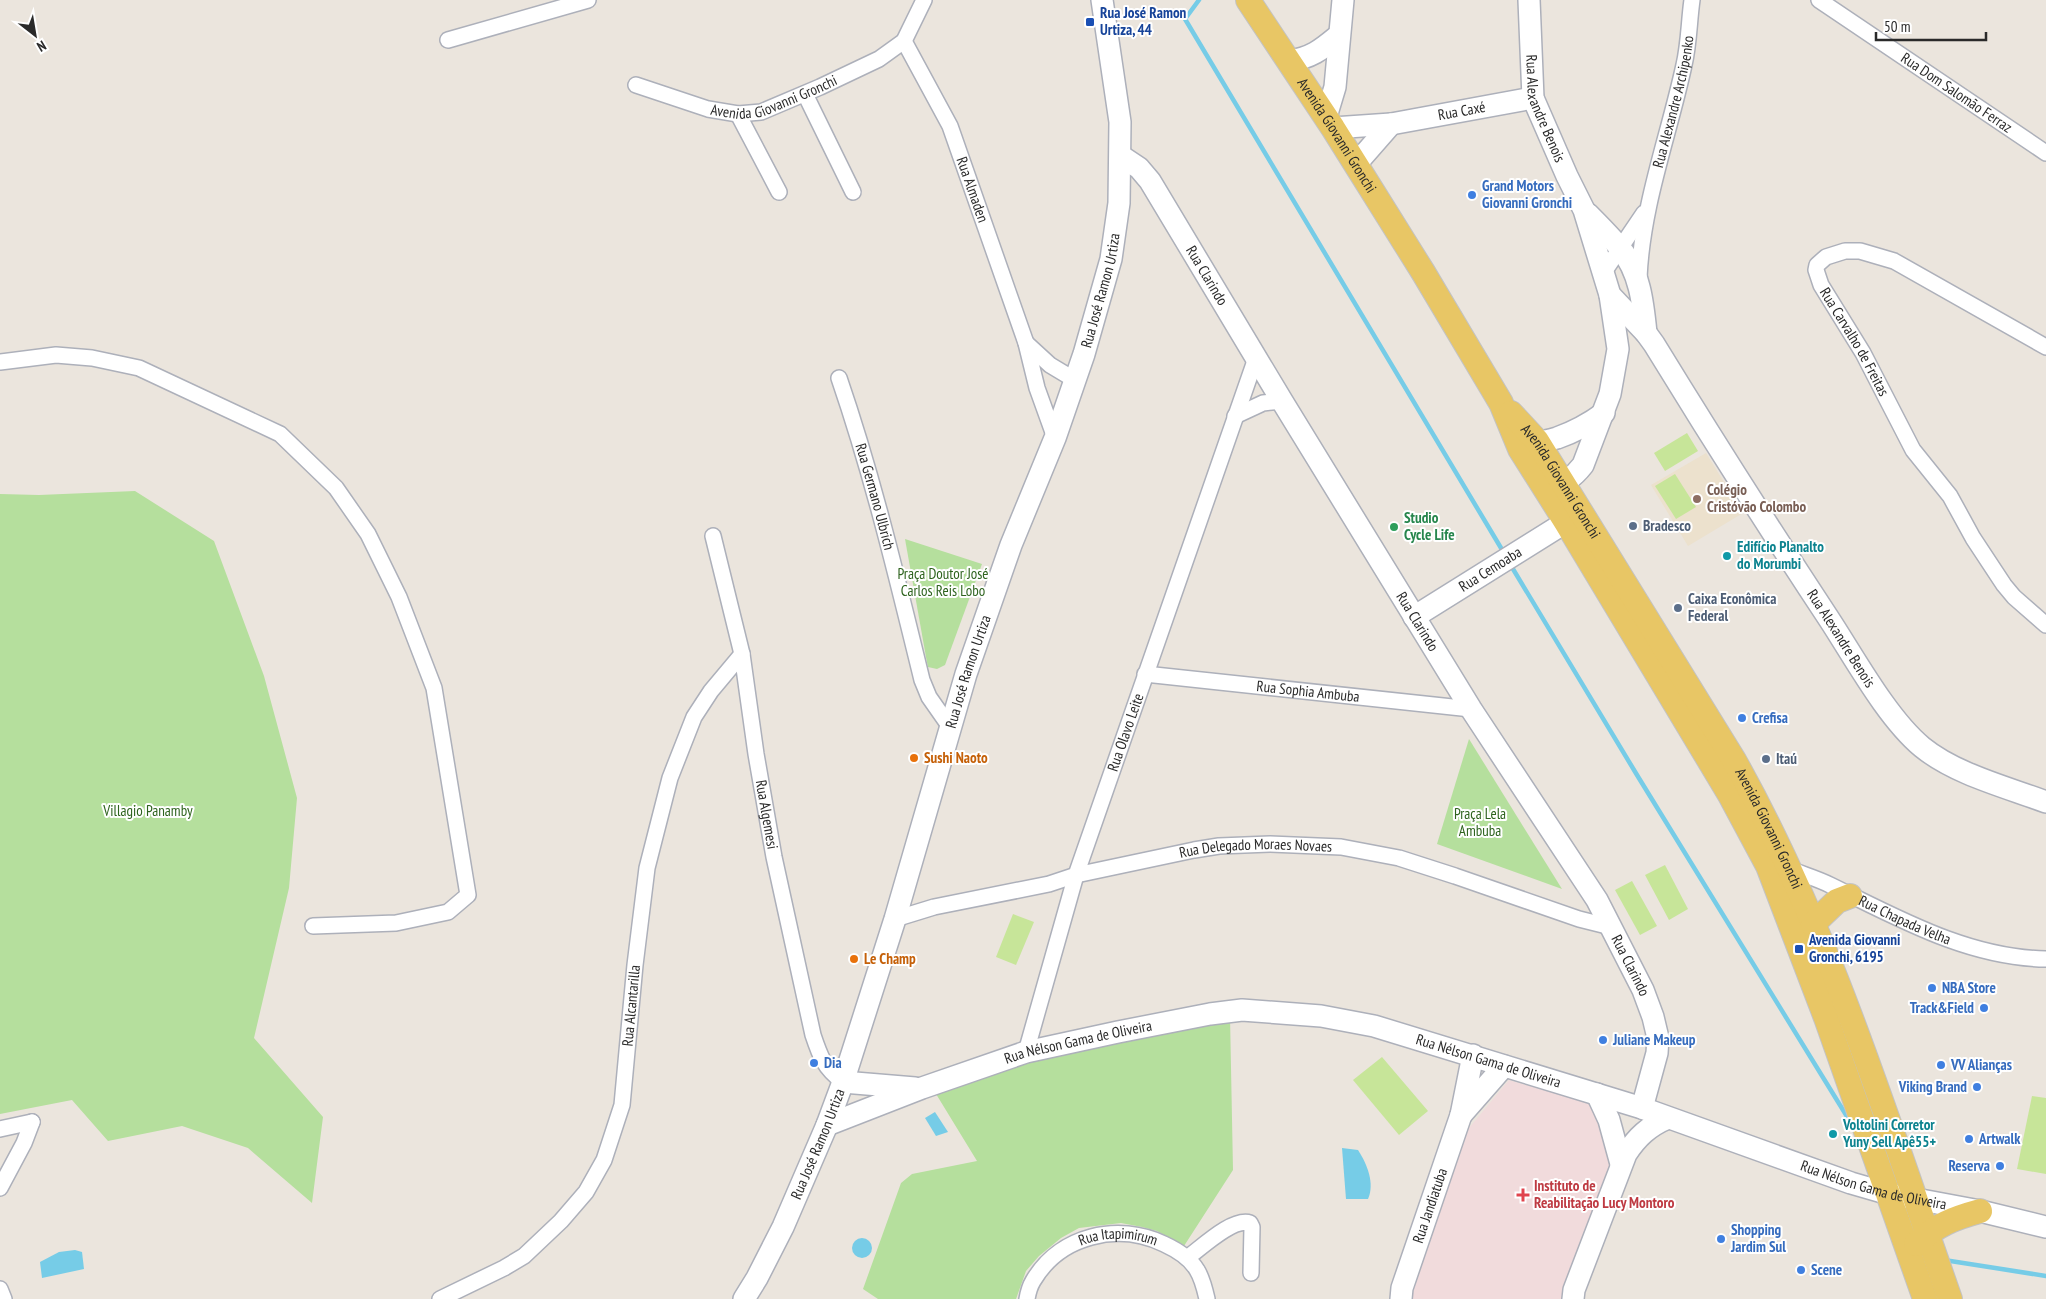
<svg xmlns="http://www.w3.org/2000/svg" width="2046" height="1299" font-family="'PT Sans Narrow',sans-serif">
<rect width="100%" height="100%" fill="#ebe5dd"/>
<polygon fill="#ece1cd" points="1706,453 1743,513 1688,546 1651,485"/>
<polygon fill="#f1dbdc" points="1509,1080 1595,1105 1613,1164 1565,1299 1410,1299 1431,1225 1469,1128"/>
<g fill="#b5df9d">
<polygon points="135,491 214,541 264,676 297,798 289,888 254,1038 323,1117 312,1203 248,1148 182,1126 108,1141 72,1100 0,1114 0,494 39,495"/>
<polygon points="905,539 982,564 945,665 937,669 928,667 926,657"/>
<polygon points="1469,739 1562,889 1437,844"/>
<polygon points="1230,1016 1233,1170 1184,1246 1157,1231 1142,1227 1121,1223 1079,1228 1061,1238 1039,1256 1026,1271 1016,1299 878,1299 863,1289 901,1183 912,1174 977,1161 933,1089 1011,1062"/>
</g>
<g fill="#c7e599">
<polygon points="1687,433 1698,451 1665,471 1654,453"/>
<polygon points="1675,474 1696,507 1676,519 1655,486"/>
<polygon points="1665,865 1688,909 1669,920 1645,875"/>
<polygon points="1632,881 1657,926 1640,935 1615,890"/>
<polygon points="1013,914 1034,922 1016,965 996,957"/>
<polygon points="1382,1057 1428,1111 1399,1135 1353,1080"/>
<polygon points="2032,1096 2046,1098 2046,1174 2017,1169"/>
</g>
<g fill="#76cce7">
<polygon points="935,1112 948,1132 936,1136 925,1118"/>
<path d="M1342,1148L1358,1150C1367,1164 1375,1183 1368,1199H1346Z"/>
<circle cx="862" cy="1248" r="10"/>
<polygon points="75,1250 82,1252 84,1269 42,1278 40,1262 59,1252"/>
</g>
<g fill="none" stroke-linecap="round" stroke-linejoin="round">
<g stroke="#76cce7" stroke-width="4.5">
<polyline points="1199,0 1185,19 1504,553"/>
<polyline points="1510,564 1637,775 1851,1123"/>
<polyline points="1944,1260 2046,1276"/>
</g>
<defs>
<g id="street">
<path id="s1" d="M1819,0L2046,153"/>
<polyline points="448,40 588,0"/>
<path id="s2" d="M904,41L950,126L1026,343L1037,388L1055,438"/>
<path id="s3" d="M636,85L708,109L738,114L761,112L820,87L879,59L904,41L924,0"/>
<polyline points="805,94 853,192"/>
<polyline points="738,114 779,192"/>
<polyline points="1604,272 1644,213"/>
<path id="s4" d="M1639,278C1642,205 1669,135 1684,65C1689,44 1689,21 1692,0"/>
<polyline points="1026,343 1050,365 1075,380"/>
<path id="s5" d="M2046,347L1894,261L1860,251H1845L1826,257L1817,265L1816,270L1821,285L1863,353L1913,450L1950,496L1973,538L2004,585L2014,597L2046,625"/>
<polyline points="0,362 56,355 92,358 139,368 280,434 336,488 368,534 399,597 434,688 468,895 448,912 396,923 313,926"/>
<path id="s6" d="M839,378C873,477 897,578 922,680L929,697L950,727"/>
<polyline points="1235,416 1263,403 1282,401"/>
<path id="s7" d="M713,536L742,654L756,754L774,857L813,1035C820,1056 824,1068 843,1082"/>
<path id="s8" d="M1145,674L1471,709"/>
<path id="s9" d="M1787,868C1801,874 1816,878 1830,885C1898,918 1968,958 2046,959"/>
<path id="s10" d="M895,919L934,907L1049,884L1076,875L1194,850L1219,846L1270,844L1341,847L1399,858L1455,876L1579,919L1611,927"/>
<path id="s11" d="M1026,1052L1076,875L1256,358"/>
<polyline points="0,1129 32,1122"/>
<polyline points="0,1188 24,1143 32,1122"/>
<path d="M1187,1258C1201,1248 1233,1217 1250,1223L1252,1227L1251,1273"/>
<polyline points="0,1289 4,1299"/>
<path id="s12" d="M440,1299L504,1268L524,1256L561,1221L586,1192L604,1160L622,1105L635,965L647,868L670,778L694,717L711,691L742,654"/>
<path id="s13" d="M1027,1299C1028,1293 1030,1286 1033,1281C1060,1235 1118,1222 1164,1244C1177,1250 1190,1258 1197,1270C1202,1278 1205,1290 1207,1299"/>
</g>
<g id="secondary">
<path id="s14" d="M1529,0L1533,98L1567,176L1584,210L1610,295L1646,333L1654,344C1711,437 1769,528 1829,619C1854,657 1887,718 1922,747C1955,774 2006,787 2046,802"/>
<path d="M1289,61C1312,58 1322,49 1339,35"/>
<polyline points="1326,117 1335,87 1343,0"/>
<path id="s15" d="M1333,128L1391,124L1533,98"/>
<path id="s16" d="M1121,156L1139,168L1150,181L1282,401L1471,709L1597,900L1643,990L1653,1017L1658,1038L1657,1053L1642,1108"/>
<polyline points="1356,164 1391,124"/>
<path d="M1588,214C1599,225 1610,236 1620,248C1640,272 1643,303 1646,333"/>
<path d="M1522,448C1536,442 1543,442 1557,438C1574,432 1589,424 1604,413"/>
<path d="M1547,485C1560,490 1576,474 1583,465L1610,394L1618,349L1610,295"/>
<path id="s17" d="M1414,617L1566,522"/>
<polyline points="843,1082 915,1088"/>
<polyline points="1597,1094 1609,1120 1621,1164"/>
<polyline points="1461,1115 1504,1066"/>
<path id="s18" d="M827,1125L922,1088L1026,1052L1118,1032L1210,1014L1242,1010L1321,1016L1374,1026L1642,1108L1851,1183L1889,1194L1980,1211L2046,1227"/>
<path id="s19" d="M744,1299L757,1278L783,1227L827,1125L843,1082L895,919L966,674L1011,545L1055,438L1084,354L1111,259L1119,203L1120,122L1102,0"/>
<path id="s20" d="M1401,1299L1402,1288L1461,1115L1473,1055"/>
<path d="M1573,1299L1574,1290L1626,1154C1637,1137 1649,1126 1668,1118"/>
</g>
<g id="primary">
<path id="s21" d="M1248,0L1333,128L1423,272L1501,403L1520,449L1566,522L1730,795L1768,866L1826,1018L1925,1299"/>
<path id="s22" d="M1511,413L1537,441L1734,760C1829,929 1886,1117 1950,1299"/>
<polyline points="1813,924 1837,901 1850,896"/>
<path d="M1916,1244C1936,1225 1954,1218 1980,1211"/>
</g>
</defs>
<use href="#street" stroke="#adb0ba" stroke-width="18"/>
<use href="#secondary" stroke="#adb0ba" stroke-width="24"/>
<use href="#primary" stroke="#c3c3c3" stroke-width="26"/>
<use href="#street" stroke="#fff" stroke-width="15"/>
<use href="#secondary" stroke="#fff" stroke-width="21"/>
<use href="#primary" stroke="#e8c665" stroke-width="24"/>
</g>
<g fill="#1a4fb4" stroke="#fff" stroke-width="2">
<rect x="1085" y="17" width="10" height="10" rx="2.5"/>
<rect x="1794" y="944" width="10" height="10" rx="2.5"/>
</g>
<g fill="#3f7fe0" stroke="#fff" stroke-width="2">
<circle cx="1472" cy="195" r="5"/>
<circle cx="1742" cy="718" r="5"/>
<circle cx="1932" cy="988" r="5"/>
<circle cx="1984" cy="1008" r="5"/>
<circle cx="1603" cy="1040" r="5"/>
<circle cx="814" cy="1063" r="5"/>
<circle cx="1941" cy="1065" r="5"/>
<circle cx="1977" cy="1087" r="5"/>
<circle cx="1969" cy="1139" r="5"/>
<circle cx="2000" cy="1166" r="5"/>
<circle cx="1721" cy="1239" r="5"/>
<circle cx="1801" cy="1270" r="5"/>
</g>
<circle fill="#8d6e63" stroke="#fff" stroke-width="2" cx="1697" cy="499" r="5"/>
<g fill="#5c6f8a" stroke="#fff" stroke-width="2">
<circle cx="1633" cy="526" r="5"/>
<circle cx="1678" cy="608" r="5"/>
<circle cx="1766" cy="759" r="5"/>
</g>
<circle fill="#2e9e5b" stroke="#fff" stroke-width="2" cx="1394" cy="527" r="5"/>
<g fill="#0f9aa8" stroke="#fff" stroke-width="2">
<circle cx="1727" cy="556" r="5"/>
<circle cx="1833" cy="1134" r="5"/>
</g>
<g fill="#e8710a" stroke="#fff" stroke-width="2">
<circle cx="914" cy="758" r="5"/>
<circle cx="854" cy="959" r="5"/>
</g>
<path fill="#e0444e" stroke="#fff" stroke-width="2" d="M1520.5 1187.5h5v5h5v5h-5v5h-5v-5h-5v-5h5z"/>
<g text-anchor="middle" stroke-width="4" stroke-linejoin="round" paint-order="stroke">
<g font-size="15" font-weight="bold" fill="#164399" stroke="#fff" text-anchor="start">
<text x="1100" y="18">Rua José Ramon<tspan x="1100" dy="17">Urtiza, 44</tspan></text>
<text x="1809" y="945">Avenida Giovanni<tspan x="1809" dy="17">Gronchi, 6195</tspan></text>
</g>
<g font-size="15" fill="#2a2a2a" stroke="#fff">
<text dy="5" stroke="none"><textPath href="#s3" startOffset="145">Avenida Giovanni Gronchi</textPath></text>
<text dy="5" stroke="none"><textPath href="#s1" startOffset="166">Rua Dom Salomão Ferraz</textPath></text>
<text dy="5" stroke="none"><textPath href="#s4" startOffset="180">Rua Alexandre Archipenko</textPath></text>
<text dy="5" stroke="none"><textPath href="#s14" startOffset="111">Rua Alexandre Benois</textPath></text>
<text dy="5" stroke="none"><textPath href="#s15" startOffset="130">Rua Caxé</textPath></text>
<text dy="5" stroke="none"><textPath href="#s21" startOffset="162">Avenida Giovanni Gronchi</textPath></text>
<text dy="5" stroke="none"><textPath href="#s2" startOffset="164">Rua Almaden</textPath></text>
<text dy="5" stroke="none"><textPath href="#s16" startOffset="149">Rua Clarindo</textPath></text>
<text dy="5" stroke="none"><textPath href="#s19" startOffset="1072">Rua José Ramon Urtiza</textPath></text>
<text dy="5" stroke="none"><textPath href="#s5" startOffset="344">Rua Carvalho de Freitas</textPath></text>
<text dy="5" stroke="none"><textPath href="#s22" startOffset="85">Avenida Giovanni Gronchi</textPath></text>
<text dy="5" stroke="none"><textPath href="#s6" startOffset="124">Rua Germano Ulbrich</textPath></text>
<text dy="5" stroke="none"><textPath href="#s17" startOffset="90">Rua Cemoaba</textPath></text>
<text dy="5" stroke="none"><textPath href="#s16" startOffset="554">Rua Clarindo</textPath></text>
<text dy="5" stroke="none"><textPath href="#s14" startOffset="725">Rua Alexandre Benois</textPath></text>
<text dy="5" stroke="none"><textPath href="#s19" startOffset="668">Rua José Ramon Urtiza</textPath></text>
<text dy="5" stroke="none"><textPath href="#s8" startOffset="164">Rua Sophia Ambuba</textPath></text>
<text dy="5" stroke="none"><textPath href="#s11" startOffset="335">Rua Olavo Leite</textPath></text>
<text dy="5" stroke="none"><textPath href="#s7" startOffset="284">Rua Algemesi</textPath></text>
<text dy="5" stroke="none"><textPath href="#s22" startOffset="490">Avenida Giovanni Gronchi</textPath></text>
<text dy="5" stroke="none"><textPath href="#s10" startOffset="369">Rua Delegado Moraes Novaes</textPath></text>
<text dy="5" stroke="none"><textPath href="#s9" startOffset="129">Rua Chapada Velha</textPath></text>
<text dy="5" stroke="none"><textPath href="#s16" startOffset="959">Rua Clarindo</textPath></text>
<text dy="5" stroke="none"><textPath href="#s12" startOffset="378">Rua Alcantarilla</textPath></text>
<text dy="5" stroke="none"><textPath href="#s18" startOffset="265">Rua Nélson Gama de Oliveira</textPath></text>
<text dy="5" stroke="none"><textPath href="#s18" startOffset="685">Rua Nélson Gama de Oliveira</textPath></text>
<text dy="5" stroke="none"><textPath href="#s19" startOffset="172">Rua José Ramon Urtiza</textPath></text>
<text dy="5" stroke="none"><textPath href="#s18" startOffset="1090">Rua Nélson Gama de Oliveira</textPath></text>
<text dy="5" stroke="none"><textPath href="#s20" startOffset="98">Rua Jandiatuba</textPath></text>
<text dy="5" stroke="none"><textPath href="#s13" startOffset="121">Rua Itapimirum</textPath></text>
</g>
<g font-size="15" font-weight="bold" fill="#366cbe" stroke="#fff" text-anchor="start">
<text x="1482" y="191">Grand Motors<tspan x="1482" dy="17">Giovanni Gronchi</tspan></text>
<text x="1752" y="723">Crefisa</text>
<text x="1942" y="993">NBA Store</text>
<text x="1974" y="1013" text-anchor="end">Track&amp;Field</text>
<text x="1613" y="1045">Juliane Makeup</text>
<text x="824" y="1068">Dia</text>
<text x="1951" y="1070">VV Alianças</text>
<text x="1967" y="1092" text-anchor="end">Viking Brand</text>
<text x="1979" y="1144">Artwalk</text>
<text x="1990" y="1171" text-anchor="end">Reserva</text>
<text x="1731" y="1235">Shopping<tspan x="1731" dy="17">Jardim Sul</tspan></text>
<text x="1811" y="1275">Scene</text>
</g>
<g font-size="15" font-weight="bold" fill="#785e54" stroke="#fff" text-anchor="start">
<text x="1707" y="495">Colégio<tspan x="1707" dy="17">Cristóvão Colombo</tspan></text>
</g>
<g font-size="15" font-weight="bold" fill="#27864d" stroke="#fff" text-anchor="start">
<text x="1404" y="523">Studio<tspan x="1404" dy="17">Cycle Life</tspan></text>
</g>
<g font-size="15" font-weight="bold" fill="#4e5e75" stroke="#fff" text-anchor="start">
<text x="1643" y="531">Bradesco</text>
<text x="1688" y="604">Caixa Econômica<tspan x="1688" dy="17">Federal</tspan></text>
<text x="1776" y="764">Itaú</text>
</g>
<g font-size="15" font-weight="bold" fill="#0d838f" stroke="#fff" text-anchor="start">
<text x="1737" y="552">Edifício Planalto<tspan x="1737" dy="17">do Morumbi</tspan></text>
<text x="1843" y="1130">Voltolini Corretor<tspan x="1843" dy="17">Yuny Sell Apê55+</tspan></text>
</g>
<g font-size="15" fill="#2e631e" stroke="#fff">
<text x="943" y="579">Praça Doutor José<tspan x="943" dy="17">Carlos Reis Lobo</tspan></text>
<text x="148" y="816">Villagio Panamby</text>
<text x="1480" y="819">Praça Lela<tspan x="1480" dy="17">Ambuba</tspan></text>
</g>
<g font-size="15" font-weight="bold" fill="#c56008" stroke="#fff" text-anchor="start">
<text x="924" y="763">Sushi Naoto</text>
<text x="864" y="964">Le Champ</text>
</g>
<g font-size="15" font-weight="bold" fill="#be3a42" stroke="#fff" text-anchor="start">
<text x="1534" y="1191">Instituto de<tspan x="1534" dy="17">Reabilitação Lucy Montoro</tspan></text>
</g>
</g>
<g transform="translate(35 35) rotate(149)" stroke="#ffffff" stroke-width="4" paint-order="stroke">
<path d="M0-4L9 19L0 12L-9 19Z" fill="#2a2a2a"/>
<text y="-8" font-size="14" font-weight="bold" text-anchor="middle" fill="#2a2a2a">N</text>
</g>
<path d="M1876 32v8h110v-8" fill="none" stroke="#2a2a2a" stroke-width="2.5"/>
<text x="1884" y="32" font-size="15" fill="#2a2a2a" stroke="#ffffff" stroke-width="4" paint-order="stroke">50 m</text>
</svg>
